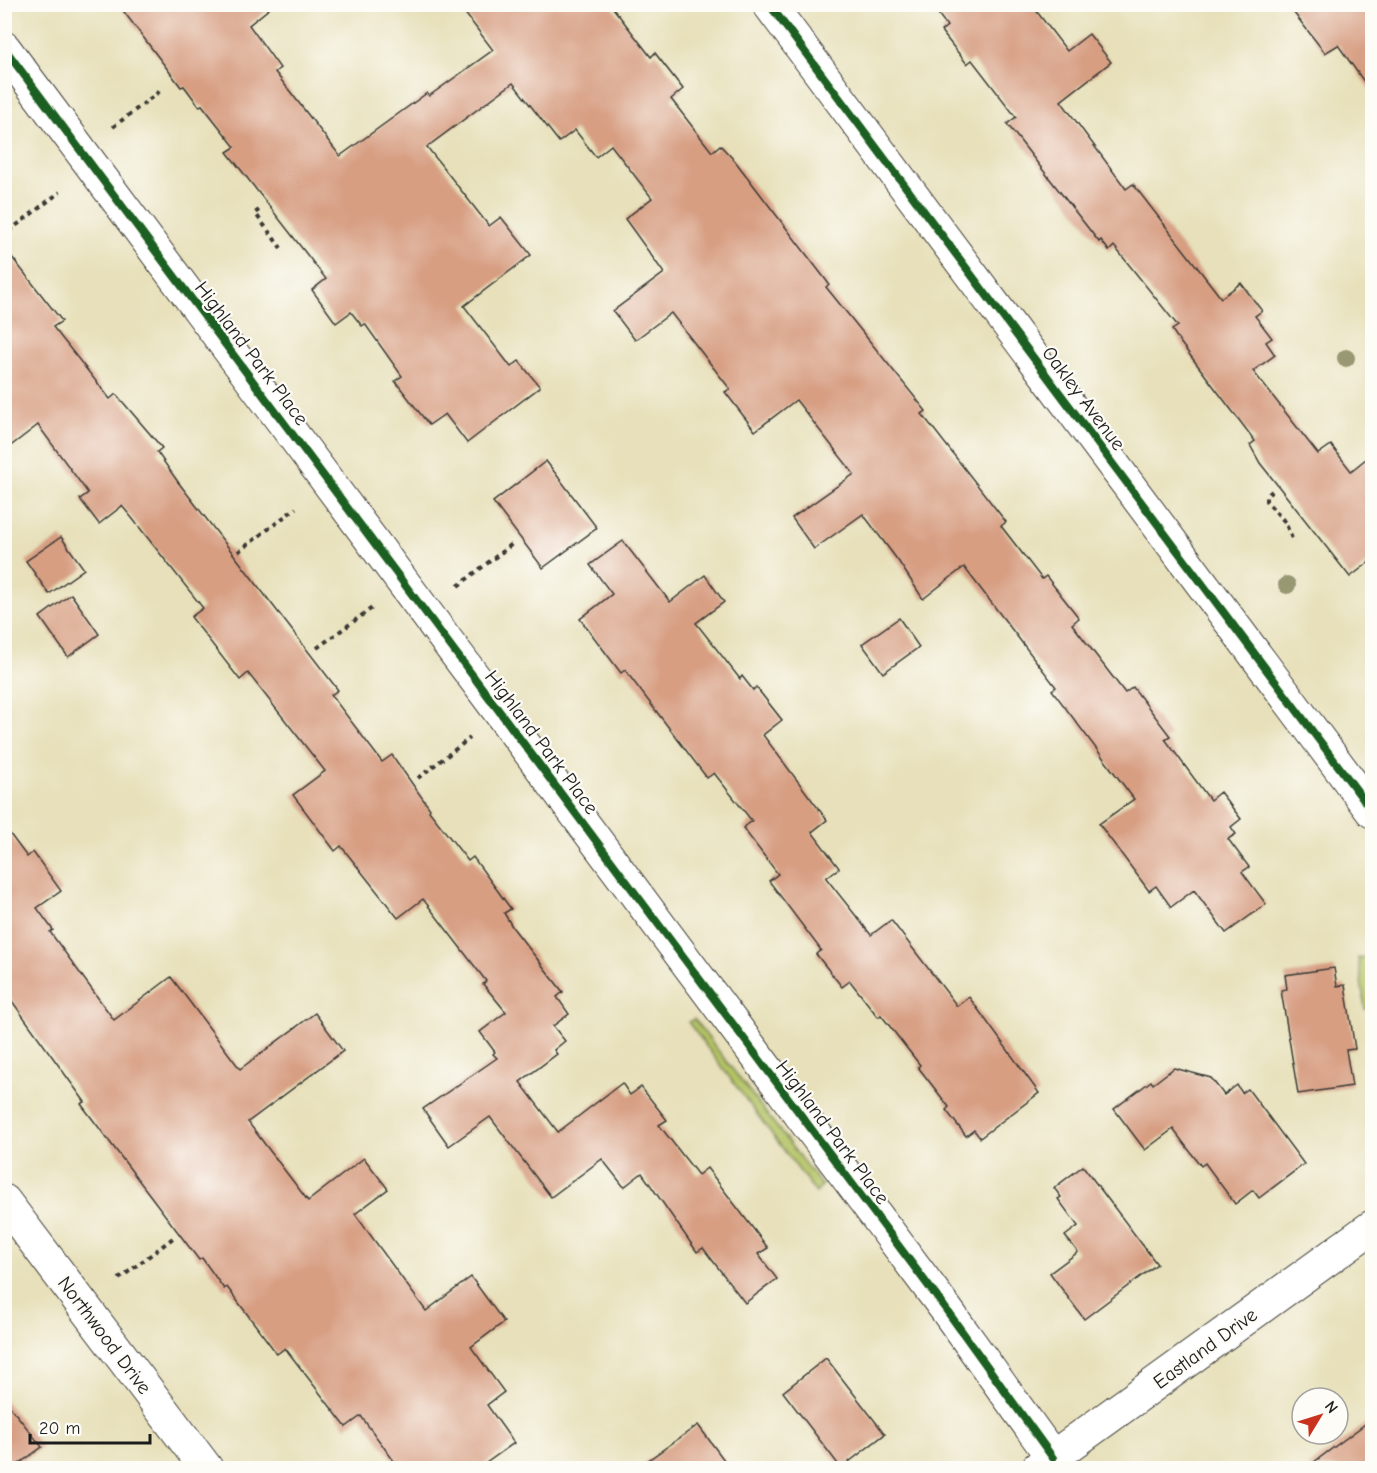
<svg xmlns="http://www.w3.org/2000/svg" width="1377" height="1473" font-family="'Comic Neue',sans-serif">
<rect width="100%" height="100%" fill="#fdfcf7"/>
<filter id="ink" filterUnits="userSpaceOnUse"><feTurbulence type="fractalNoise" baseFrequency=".0167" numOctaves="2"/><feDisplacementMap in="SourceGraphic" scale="12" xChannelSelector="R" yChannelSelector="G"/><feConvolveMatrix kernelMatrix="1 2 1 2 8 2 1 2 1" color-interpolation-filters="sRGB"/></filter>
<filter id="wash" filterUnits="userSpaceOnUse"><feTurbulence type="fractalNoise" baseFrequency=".008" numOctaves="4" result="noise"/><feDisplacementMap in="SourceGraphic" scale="24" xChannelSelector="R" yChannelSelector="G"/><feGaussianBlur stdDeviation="1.35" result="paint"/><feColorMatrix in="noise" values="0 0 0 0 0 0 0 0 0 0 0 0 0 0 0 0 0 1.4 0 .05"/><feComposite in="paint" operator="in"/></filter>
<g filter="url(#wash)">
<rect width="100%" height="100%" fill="#e7e0ba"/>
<g fill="#b3c265" stroke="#686f40" stroke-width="1.5">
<polygon points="1372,956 1372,1009 1365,1009 1358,958"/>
<polygon points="694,1019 822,1186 816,1193 688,1022"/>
</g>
<g id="blocks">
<g fill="#d79e82">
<polygon points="118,4 275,4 249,25 280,68 275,72 340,156 427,93 429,96 493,50 458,4 610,4 651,57 655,53 683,89 671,99 712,152 720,145 735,161 829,284 826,287 926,411 922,414 1006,522 1001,526 1042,579 1046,576 1079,618 1072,624 1125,693 1133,687 1170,736 1165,739 1210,800 1220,792 1241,819 1231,827 1236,834 1228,839 1249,867 1242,872 1266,904 1226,933 1194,890 1171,907 1156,886 1149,891 1099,824 1134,799 1052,690 1056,687 964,567 923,599 899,562 863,514 814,549 792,518 854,474 796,400 755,431 725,392 730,389 671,313 635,340 613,311 664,273 625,219 652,198 611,145 596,157 575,130 559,142 513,83 427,147 489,226 501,217 531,255 464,306 511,367 519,361 540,387 467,443 445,414 429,425 395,381 402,376 365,324 362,326 351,312 336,323 312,290 326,279 227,152 235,147 202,105 199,106 184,86 181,87"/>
<polygon points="931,4 1031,4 1067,51 1089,34 1111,62 1061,101 1126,189 1133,184 1221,298 1241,283 1262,311 1255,316 1272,338 1266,342 1275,355 1253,371 1318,454 1331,445 1351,471 1372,454 1372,560 1350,577 1260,463 1250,445 1255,441 1180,342 1172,330 1178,326 1114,246 1109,251 1101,240 1099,242 1007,124 1016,117 972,60 967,64 941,31 947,26"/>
<polygon points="1287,4 1372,4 1372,93 1338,45 1325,53"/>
<polygon points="4,247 62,321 53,327 110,399 116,394 162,448 157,452 178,482 338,690 331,695 382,762 392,755 430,809 429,811 468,861 473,857 511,909 504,913 513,928 563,992 557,997 569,1014 553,1026 565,1041 554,1050 557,1054 520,1082 558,1132 622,1083 630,1095 641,1087 667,1120 659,1125 698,1175 707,1168 768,1248 758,1254 777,1279 745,1303 703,1248 697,1252 642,1173 624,1187 602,1159 551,1197 490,1117 449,1146 423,1109 497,1058 493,1054 495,1052 480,1032 506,1012 483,984 486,981 423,899 398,918 341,846 335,851 293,795 325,771 248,673 240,680 191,617 203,608 132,518 122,506 99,524 80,499 88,493 38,425 4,451"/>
<polygon points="546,461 597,528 543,568 493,502"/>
<polygon points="61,537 84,569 49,594 26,561"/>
<polygon points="623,541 670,602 705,575 724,602 696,623 740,679 742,676 753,690 756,687 782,720 763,735 827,820 812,832 839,868 826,878 871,935 891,920 957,1006 969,997 1039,1093 980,1138 974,1130 966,1136 946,1110 949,1107 918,1067 920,1065 881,1015 878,1017 850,981 842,987 816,954 821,950 769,881 778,874 743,828 752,821 714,773 707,778 625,670 621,673 580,619 612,594 590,565"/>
<polygon points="71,594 99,634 68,657 40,617"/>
<polygon points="899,618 919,647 883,673 862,644"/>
<polygon points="4,826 27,857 33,852 61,891 37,908 53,930 50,932 114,1020 171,977 240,1069 315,1013 343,1051 248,1122 308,1201 364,1158 388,1189 355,1214 426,1311 471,1277 504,1322 471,1347 504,1392 487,1405 514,1443 479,1468 399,1468 361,1416 346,1427 285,1348 277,1354 227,1287 224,1289 202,1258 199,1260 81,1104 85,1102 4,990"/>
<polygon points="1334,968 1337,986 1345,985 1355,1049 1346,1050 1352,1086 1298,1094 1281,990 1287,989 1285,975"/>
<polygon points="1174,1068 1211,1078 1224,1095 1237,1085 1242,1093 1248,1089 1304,1164 1259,1198 1253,1190 1235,1204 1205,1163 1201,1166 1173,1129 1145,1150 1114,1109 1151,1081 1153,1084"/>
<polygon points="1083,1166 1157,1264 1084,1319 1050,1273 1078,1252 1065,1236 1078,1226 1058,1199 1061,1197 1054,1188"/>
<polygon points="826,1358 885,1434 841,1468 783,1392"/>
<polygon points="4,1399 42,1447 13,1468 4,1468"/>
<polygon points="1372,1419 1372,1468 1306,1468"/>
<polygon points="698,1425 730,1468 637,1468"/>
</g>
</g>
</g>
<g filter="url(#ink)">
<use href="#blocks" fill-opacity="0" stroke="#3a3934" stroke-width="1.5"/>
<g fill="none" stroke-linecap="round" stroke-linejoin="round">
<defs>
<g id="minor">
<polyline points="769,4 1372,811"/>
<polyline points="4,48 945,1308 1053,1458"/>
<polyline points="4,1201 206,1468"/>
<polyline points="1038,1468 1372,1227"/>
</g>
</defs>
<use href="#minor" stroke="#3a3934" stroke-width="35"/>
<g stroke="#3a3934" stroke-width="4" stroke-dasharray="4.5 4.5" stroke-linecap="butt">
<polyline points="113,127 160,91"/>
<polyline points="259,210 255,213 281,248"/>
<polyline points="9,231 60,192"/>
<polyline points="1272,491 1266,497 1266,501 1285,522 1293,541"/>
<polyline points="238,552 296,508"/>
<polyline points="458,586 512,544"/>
<polyline points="317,648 372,608"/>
<polyline points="418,778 470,738"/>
<polyline points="119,1279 173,1238"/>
</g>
<use href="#minor" stroke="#fff" stroke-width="33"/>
<defs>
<g id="cycleway">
<polyline points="769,4 1372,811"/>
<polyline points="4,48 945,1308 1053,1458"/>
</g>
</defs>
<use href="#cycleway" stroke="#fdfcf7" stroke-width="11"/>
<use href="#cycleway" stroke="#1b5e20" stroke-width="8"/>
</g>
<g fill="#989873">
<circle cx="1346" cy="358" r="9"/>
<circle cx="1287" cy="585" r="9"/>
</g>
</g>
<g text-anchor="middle" stroke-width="4.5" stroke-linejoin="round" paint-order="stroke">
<g font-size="20" fill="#1c1c1c" stroke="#fdfcf7">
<text transform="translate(252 353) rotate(53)" y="7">Highland Park Place</text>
<text transform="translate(1084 398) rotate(53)" y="7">Oakley Avenue</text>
<text transform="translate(542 742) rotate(53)" y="7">Highland Park Place</text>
<text transform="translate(833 1132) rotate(53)" y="7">Highland Park Place</text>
<text transform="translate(105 1335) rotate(53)" y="7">Northwood Drive</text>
<text transform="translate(1205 1348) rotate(-36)" y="7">Eastland Drive</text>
</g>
</g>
<rect width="1377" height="1473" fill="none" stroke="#fdfcf7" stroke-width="24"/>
<g transform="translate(1320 1416) rotate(52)"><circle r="28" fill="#fdfcf7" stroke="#a3a29f" stroke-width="1.5"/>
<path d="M0-4.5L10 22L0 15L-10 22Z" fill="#c8321e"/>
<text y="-9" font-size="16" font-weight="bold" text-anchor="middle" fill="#1c1c1c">N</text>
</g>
<path d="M30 1434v9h120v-9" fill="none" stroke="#1c1c1c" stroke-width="3"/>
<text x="39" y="1434" font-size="18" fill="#1c1c1c" stroke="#fdfcf7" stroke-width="4.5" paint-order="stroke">20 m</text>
</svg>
